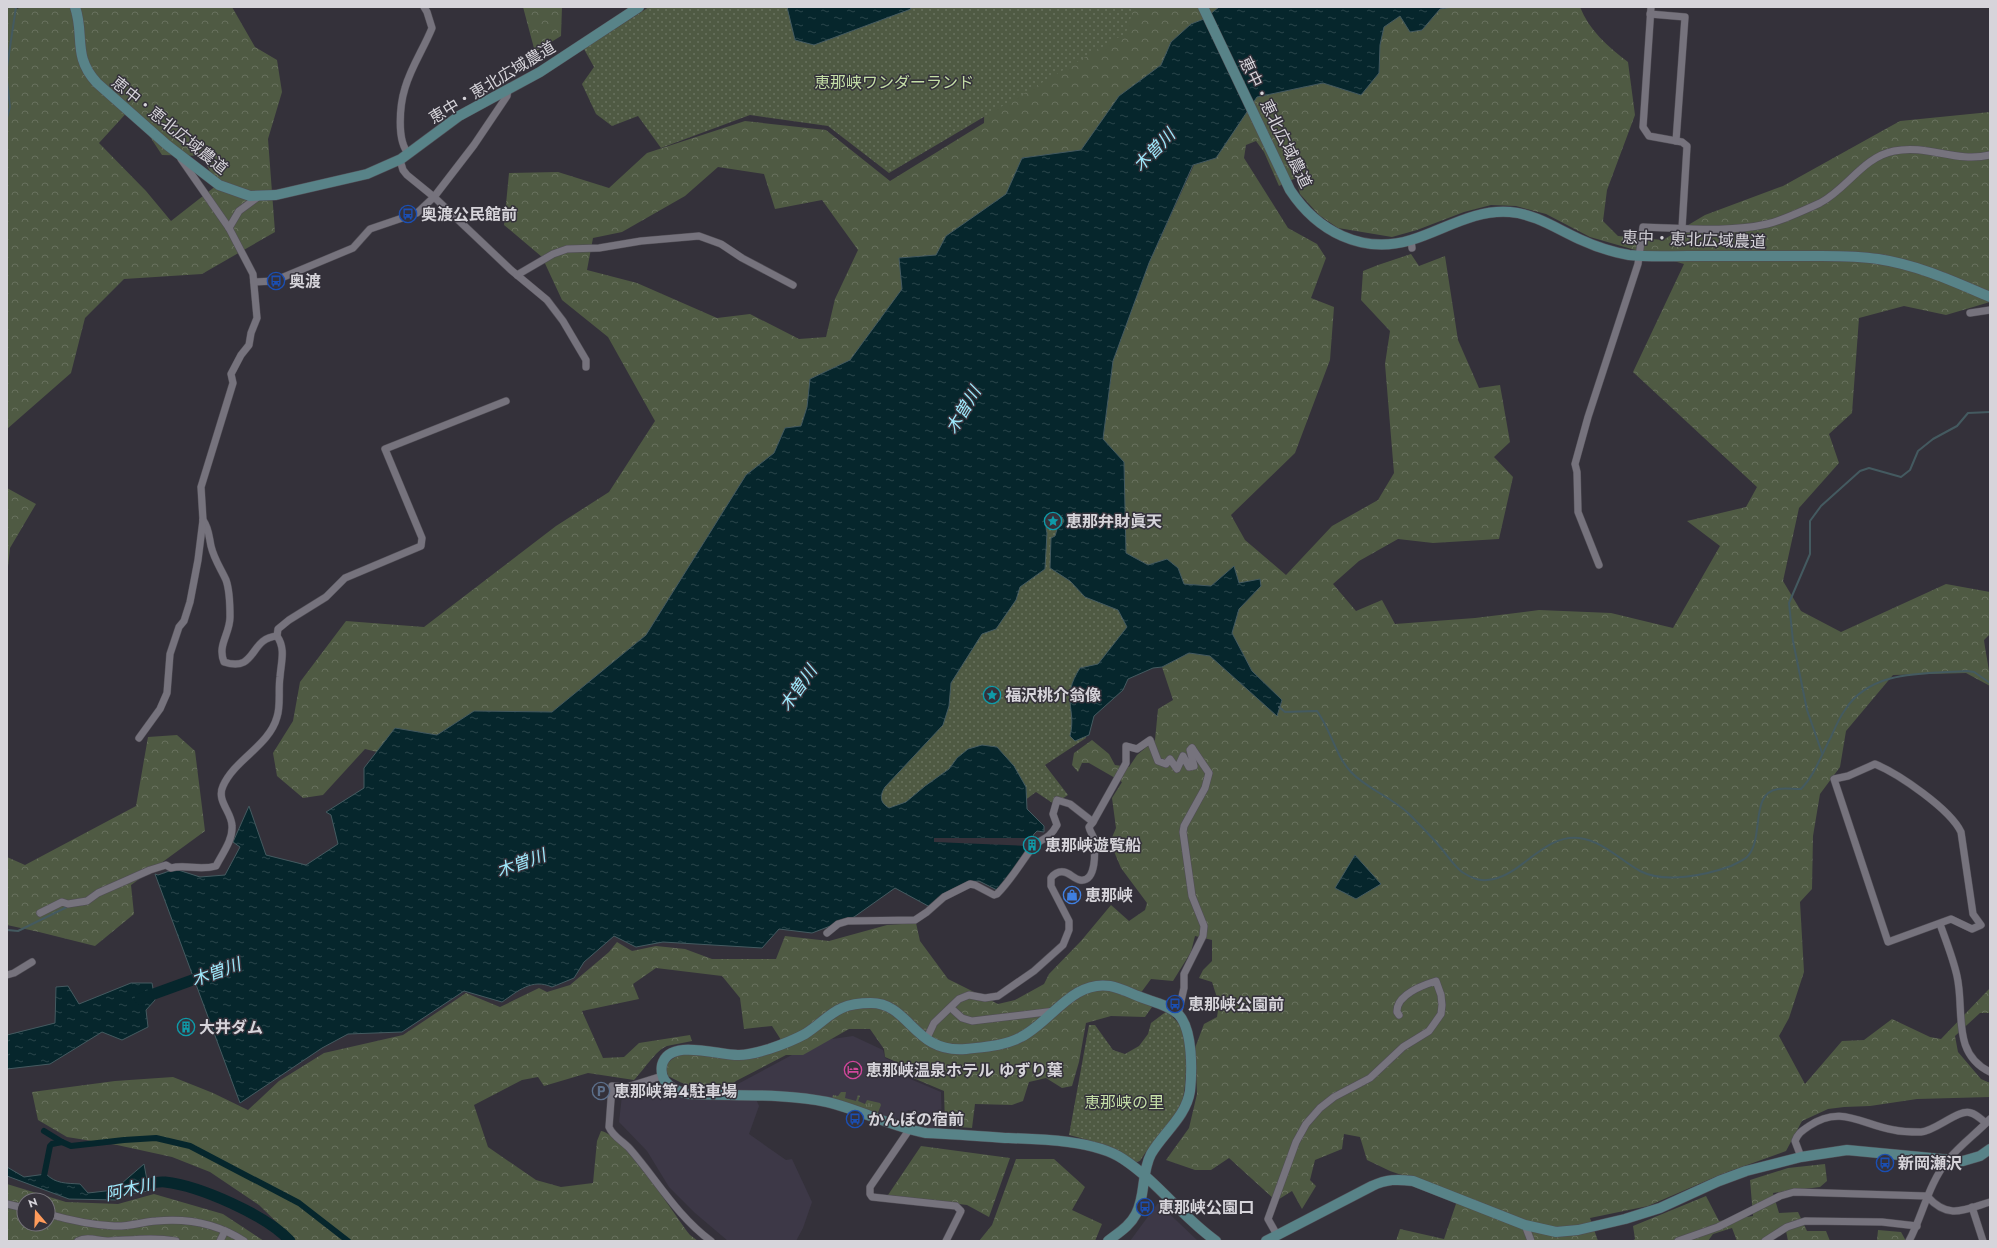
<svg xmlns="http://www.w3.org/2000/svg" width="1997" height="1248" font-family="Jost,'Noto Sans JP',sans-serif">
<defs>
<pattern id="grass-tufts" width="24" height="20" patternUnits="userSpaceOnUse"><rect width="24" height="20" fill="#4f5a43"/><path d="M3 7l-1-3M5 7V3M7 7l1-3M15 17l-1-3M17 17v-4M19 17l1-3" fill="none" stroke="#68715e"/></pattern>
<pattern id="forest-crowns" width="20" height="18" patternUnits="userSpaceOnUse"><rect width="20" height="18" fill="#4f5a43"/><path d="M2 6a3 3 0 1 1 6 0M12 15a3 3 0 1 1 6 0" fill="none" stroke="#68715e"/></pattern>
<pattern id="park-dots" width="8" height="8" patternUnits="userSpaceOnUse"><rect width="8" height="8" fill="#4f5a43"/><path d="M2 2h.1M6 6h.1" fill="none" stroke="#68715e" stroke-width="1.8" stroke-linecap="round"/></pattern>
<pattern id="water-ripples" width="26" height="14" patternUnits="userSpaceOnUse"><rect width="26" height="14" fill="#06262c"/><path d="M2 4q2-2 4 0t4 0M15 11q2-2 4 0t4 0" fill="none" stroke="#2a454a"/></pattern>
</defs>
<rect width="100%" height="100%" fill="#34313a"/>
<g fill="#3d3847">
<polygon points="853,1036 883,1050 885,1058 899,1064 908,1078 941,1092 942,1129 923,1128 922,1115 908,1110 903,1125 842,1103 733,1091 734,1086 818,1041"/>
<polygon points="655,1090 698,1100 756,1099 759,1106 749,1134 786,1160 792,1159 812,1202 803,1228 796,1241 728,1241 695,1213 669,1187 647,1151 619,1122 622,1095"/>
<polygon points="1158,1203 1198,1241 1130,1241"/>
</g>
<polygon fill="url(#grass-tufts)" points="841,1092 846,1092 845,1098 856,1101 858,1095 860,1096 858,1101 865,1104 867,1100 880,1103 881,1105 877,1115 832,1099 833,1095 838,1096"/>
<g fill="url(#forest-crowns)" fill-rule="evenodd">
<path d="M7,7H15L17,9L21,7H232L255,47L277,60L282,92L268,139L275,232L202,274L124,279L85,318L71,373L7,429ZM131,108L162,155L202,156L217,185L171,221L146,191L99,143Z"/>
<polygon points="523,7 562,7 561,36 535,52"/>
<path d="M1128,7H1219L1204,19L1191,24L1171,42L1161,65L1119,96L1081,150L1022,158L1006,194L946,236L936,255L899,258L902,289L850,360L810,379L807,407L801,426L785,428L774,453L746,475L646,635L552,712L474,711L437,735L395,728L377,752L365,749L323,795L303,798L277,776L273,753L293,721L300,682L346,621L424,627L556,526L609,492L655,421L608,337L562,300L542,257L504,225L509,173L558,172L609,188L647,153L745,121L826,130L890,181L984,123L986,43ZM718,167L764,174L775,209L822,200L858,250L835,299L826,337L799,339L750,314L717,318L637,283L587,270L593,238L622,232L685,196Z"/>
<path d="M1452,7H1580C1589,30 1608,47 1628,62L1635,115L1607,190L1603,221L1618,236L1663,240L1705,215L1783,186L1900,121L1990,112V302L1946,315L1904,306L1859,318L1852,413L1829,434L1839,463L1799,508L1783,581L1801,611L1841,632L1946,584L1990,592V634L1984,640C1986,656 1990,670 1990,686L1966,673L1893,675L1846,731L1840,767L1820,794L1813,836L1812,889L1800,902L1804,972L1789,1018L1779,1036L1805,1084L1842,1041L1864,1040L1892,1019L1930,1037L1941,1039L1990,988V1013H1980L1955,1036L1958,1052L1981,1079L1990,1083V1097L1917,1099L1870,1106L1844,1107L1828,1109L1802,1121L1786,1151L1722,1174L1648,1206L1590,1218L1598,1241H1396L1400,1229L1444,1239L1459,1195L1390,1171L1367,1160L1360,1137L1344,1134L1342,1149L1315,1160L1310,1180L1316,1186L1302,1209L1292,1191L1276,1201L1229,1158L1211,1170H1195L1166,1160L1189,1128L1197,1094L1195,1048L1204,1024L1217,1017L1219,1004L1212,982L1199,978L1203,970L1212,961V940L1195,936L1191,952L1173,981L1151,979L1137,998L1152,1007L1145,1017L1111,1016L1086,1023L1079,1062L1072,1086L1062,1088L1046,1078L1029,1082L1023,1101L1012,1105L975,1104L972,1128L945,1126L944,1091L906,1075L901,1064L885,1057L884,1049L870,1029H849L803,1055H786L736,1081L727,1089C702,1090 690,1088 668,1076L665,1066C690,1038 711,1061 740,1058C755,1057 771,1050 785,1046L772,1026L744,1029L740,998L722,976L656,968L633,984L639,999L582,1011L603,1058L624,1057L639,1043L690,1035L692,1041C684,1043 675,1044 667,1046C656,1050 643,1071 634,1080L588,1073L544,1086L538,1077L522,1080L474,1105L488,1147L536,1180L561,1187L593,1183L597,1141L601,1131C624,1135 674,1214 690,1235L698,1241H296L259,1205L210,1172L172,1157L117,1145L67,1137L38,1120L32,1092L115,1081L173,1077L213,1093L248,1110L279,1081L324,1053L403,1035L466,993L500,1007L539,988L547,992L570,985L609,952L617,942L632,951L656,946L685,949L712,959H776L785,936L829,941L887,925L916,923L920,941L948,979L998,1004L1015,1000L1044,984L1049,974L1081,941L1111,905L1129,921L1145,910L1147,903L1121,868L1110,842L1116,828L1112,798L1122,782L1089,763H1082L1078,772L1072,765L1074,753L1092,740L1109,754L1115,765L1129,767L1137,755L1155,740L1158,709L1173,700L1162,667L1189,653L1210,656L1277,716L1282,701L1252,671L1232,633L1239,609L1261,586L1239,583L1234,566L1211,586L1184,584L1178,568L1148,565L1126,553L1124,462L1103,440L1113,361L1149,263L1194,165L1216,158L1257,97L1323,83L1361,95L1379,73L1380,45L1384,27L1400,15L1422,30L1440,9ZM1256,141L1264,152L1279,186L1296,178L1300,194L1319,215L1338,228L1392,237L1417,230L1464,212L1491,205L1516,206L1546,214L1590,237L1684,264L1633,372L1757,487L1746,507L1687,521L1720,546L1673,628L1611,613L1539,610L1475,618L1395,624L1382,600L1356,611L1333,584L1359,561L1398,539L1433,543L1499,539L1513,477L1494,457L1510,442L1500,385L1479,388L1458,340L1445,256L1419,266L1411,254L1378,265L1363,271L1361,300L1390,331L1385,364L1394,473L1378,500L1332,526L1286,575L1245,540L1231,515L1295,453L1330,360L1334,307L1311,298L1326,258L1317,244L1288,228L1244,158L1246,145Z"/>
<polygon points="7,488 36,504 10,548 7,576"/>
<polygon points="177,735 195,751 205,831 131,885 134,914 95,946 39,932 7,925 7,857 25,865 136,806 148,737"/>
<polygon points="921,1146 1010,1158 989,1217 967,1205 888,1195"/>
<polygon points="1016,1159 1054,1159 1085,1187 1072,1210 1102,1224 1095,1241 979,1241 992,1225"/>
<polygon points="1825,1164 1827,1181 1820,1187 1773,1193 1779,1213 1798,1212 1807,1231 1826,1231 1830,1241 1788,1241 1785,1226 1766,1241 1737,1241 1732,1228 1713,1234 1708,1241 1694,1241 1693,1238 1683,1241 1632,1241 1635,1239 1633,1226 1706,1196 1719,1221 1753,1216 1750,1180 1788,1168"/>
<path d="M7,1184L66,1202L118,1204L154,1194L223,1214L264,1241H7ZM24,1200H48V1224H24Z"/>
<polygon points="1878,1230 1901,1232 1906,1241 1877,1241"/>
</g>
<g fill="url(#park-dots)">
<polygon points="649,7 1134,7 1126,33 889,173 828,126 750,115 661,148 638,116 612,126 596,114 582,84 594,67 584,49"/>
<polygon points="1043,501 1073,514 1139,628 1076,698 1086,738 1045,765 1068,795 1054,804 1036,792 1024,801 894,819 869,797 940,680"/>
<path d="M1167,1011C1171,1016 1178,1022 1181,1027C1188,1039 1187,1088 1182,1101C1173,1123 1152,1141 1140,1161L1136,1162C1117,1148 1092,1141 1069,1135L1089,1025H1095L1113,1050L1125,1054L1139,1046L1148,1034L1151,1023Z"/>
</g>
<g fill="url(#water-ripples)" stroke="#445a60">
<polygon points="787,7 910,7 911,9 814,45 795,40"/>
<path d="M1219,7H1452L1440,9L1422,30L1410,32L1400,16L1384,27L1380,45L1379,73L1361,95L1323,83L1257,97L1216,158L1193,165L1149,263L1113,361L1103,439L1124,462L1126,553L1148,565L1167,559L1178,568L1184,584L1211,586L1234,566L1239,583L1260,579L1261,586L1239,609L1232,633L1252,671L1282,700L1277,716L1210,656L1189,653L1162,667L1153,668L1128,679L1123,690L1094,716L1089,735L1075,741L1070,736C1077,708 1060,699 1080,668L1098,664L1127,627L1118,610L1085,597L1070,581L1050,568L1051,538L1055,536L1058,526H1061L1064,521L1062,517L1052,514C1046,519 1045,526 1047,533L1045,569L1020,587L1016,600L996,629L982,634L951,683L949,706L943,725L885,787C880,795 879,802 889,808L906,802L925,786L949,769L957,758L968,749L982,745L997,747L1014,766L1026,787L1027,809L1044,826V832L1037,831L1034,834L1021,860L999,891L979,881L969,882L930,907L895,888L854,917L812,933L779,929L762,948L663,942L636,947L614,936L584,962L574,978L552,987C532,978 518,991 502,1002L464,991L402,1032L348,1034L322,1048L240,1103L155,874L158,875L175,869L200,877L225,875L240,847L233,842L249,806L266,855L306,865L338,844L331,815L326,812L364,788V768L395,728L437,735L474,711L552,712L646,635L746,475L774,453L785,428L801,426L807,407L810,379L850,360L902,289L899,258L936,255L946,236L1006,194L1022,158L1081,150L1119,96L1161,65L1171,42L1191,24L1204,19Z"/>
<polygon points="1355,855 1381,884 1356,899 1335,888"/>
<polygon points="131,983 152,983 155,1000 146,1010 148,1027 122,1040 102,1032 50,1064 7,1069 7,1035 55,1023 56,987 68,986 79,1004"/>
<path d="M144,1164L149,1191L120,1195L116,1200L69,1199L7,1176V1167L24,1177L46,1174C56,1184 66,1183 80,1184L88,1193L114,1190Z"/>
</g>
<polygon fill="#34313a" points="934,838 1032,838 1028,846 934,842"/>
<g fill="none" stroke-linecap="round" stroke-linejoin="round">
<g stroke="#445a60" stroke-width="2">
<polyline points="7,67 16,7"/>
<polyline points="7,80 10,107 7,118"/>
<path d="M1279,707L1285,712L1317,711C1331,730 1335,755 1351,772C1367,789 1391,797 1408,813C1419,824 1431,836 1441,848C1447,855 1454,866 1462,872C1473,879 1481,882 1494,879C1524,872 1545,834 1579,838C1603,841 1620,860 1640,871C1665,884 1706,875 1731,866C1735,864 1744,860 1747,857C1765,839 1749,793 1778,789C1785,788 1793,789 1801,789C1815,775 1821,755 1831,737C1835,728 1839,718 1845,710C1871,669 1926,674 1967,671L1974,672L1990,683"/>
<polyline points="1822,753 1807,710 1793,641 1789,603 1810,554 1810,521 1821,506 1860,471 1869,468 1901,477 1910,470 1918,451 1933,439 1957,426 1968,413 1990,412"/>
<polyline points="7,930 18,931 67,907"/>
</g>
<g stroke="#06262c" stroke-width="6">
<polyline points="44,1131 62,1142"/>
<polyline points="43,1181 50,1146 52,1144 62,1142 71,1146 124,1140 156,1138 190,1146 299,1203 348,1241"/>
</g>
<g stroke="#06262c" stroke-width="11">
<polyline points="140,999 209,974"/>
<path d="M135,1187C144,1185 156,1181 165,1182C200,1186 266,1215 290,1241"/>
</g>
<defs>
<g id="street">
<polyline points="1651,7 1643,127 1649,136 1682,142 1687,146 1682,228"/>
<polyline points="1650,14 1685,17 1676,141"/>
<path d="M409,154C396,141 400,104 405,88C411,67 424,48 432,28L427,12L424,7"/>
<polyline points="400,160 403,170 407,175 434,197 511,270 547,300 563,321 586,360 586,367"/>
<polyline points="229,228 239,211 258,197"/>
<polyline points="1411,240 1412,248"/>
<polyline points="517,275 553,254 567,249 599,248 641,241 699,236 721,244 742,258 793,285"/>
<polyline points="254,282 274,281 353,248 370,229 417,213 434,197 474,145 507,96 508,90"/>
<polyline points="1970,313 1990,310"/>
<path d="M203,520C209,528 209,537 211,546C214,559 221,569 226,580C230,591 230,606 230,617C230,634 217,645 224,662C257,673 249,638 277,636"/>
<path d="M1599,565L1578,512L1577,472L1575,464L1588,417L1638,264L1643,227C1682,228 1729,233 1767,224C1781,221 1807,209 1820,203C1847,189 1863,157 1894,151C1928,144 1955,163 1990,155"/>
<polyline points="139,738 160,709 167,693 170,654 179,627 184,621 190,602 198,560 203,520 201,487 233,383 231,374 241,355 249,345 251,333 257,318 253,274 229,228 181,159"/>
<path d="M1875,764C1899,774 1950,809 1961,832L1973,914L1981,925L1972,929L1951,919L1888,942L1834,779L1848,776Z"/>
<polyline points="1093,822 1126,763 1126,746 1137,749 1150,740 1158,761 1166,764 1170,759 1177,769 1183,756 1189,767 1194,766 1190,750 1192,748"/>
<path d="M40,913L62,902L68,904L87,901L98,893L150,870L166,865L171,868C186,864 199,871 216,866C222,854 233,840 232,826C232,812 216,801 223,786C235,759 269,746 277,717C281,705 278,690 280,677C281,662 286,649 277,636L278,629L289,620L326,597L345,578L421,546L422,538L385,449L506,401"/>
<path d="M1940,924C1946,941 1953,958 1957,976C1965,1011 1951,1053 1990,1072"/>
<path d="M827,933L838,924L848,921L915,920L927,912L944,897L970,884L975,885L994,895L997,894C1011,880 1020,864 1032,848C1039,838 1048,842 1057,825L1053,814L1057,800L1070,804L1093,822L1089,827C1090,832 1093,835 1094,839C1095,850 1097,883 1080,880C1074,879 1070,873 1064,872C1058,871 1054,874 1051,878V886L1069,921V930L1063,945L1034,971L998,996L985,998L969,995L959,999L934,1023L926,1040"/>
<polyline points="7,975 14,973 32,962"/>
<polyline points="951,1008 962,1018 972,1021 1055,1011"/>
<polyline points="1178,1014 1184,988 1184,974 1203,936 1204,926 1192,896 1183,832 1184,826 1205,788 1209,773 1192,748"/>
<path d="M662,1076L627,1087L612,1086L609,1127C613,1137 623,1141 630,1149C657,1180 677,1216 711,1241"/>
<polyline points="909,1130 870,1187 870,1194 872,1197 956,1206 961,1211 946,1241"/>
<path d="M1801,1157L1795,1141C1798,1133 1802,1131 1809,1126C1841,1104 1862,1125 1894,1130C1902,1132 1912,1132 1921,1132C1936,1131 1959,1108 1971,1113C1976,1114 1982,1120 1986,1123"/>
<polyline points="7,1204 24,1208"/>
<polyline points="1972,1207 1983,1241"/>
<path d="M48,1214C69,1220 92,1225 114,1226C128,1227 142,1222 156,1221C187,1218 218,1224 244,1241"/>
<polyline points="1525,1225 1531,1241"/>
<path d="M1277,1235L1268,1219L1296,1142L1306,1124L1320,1108L1334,1097L1370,1078L1403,1047L1429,1031L1434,1024L1441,1014L1442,1005L1441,995L1436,981C1423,985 1396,995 1397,1012L1399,1015"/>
<path d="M78,1241C87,1236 99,1241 109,1241C132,1240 153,1237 176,1241"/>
<polyline points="220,1241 225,1231"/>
<path d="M1678,1241L1718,1227L1780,1196L1794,1192L1927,1196C1948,1220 1964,1210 1990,1202"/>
<polyline points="1765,1241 1787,1227 1805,1221 1882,1222 1917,1226"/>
<path d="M1909,1241C1923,1215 1928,1184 1948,1160C1960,1145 1977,1133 1990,1119"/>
</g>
<g id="secondary">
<path d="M75,7C85,36 72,56 97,83L167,145L219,185L250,196L276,195L367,174L401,159L459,116L540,72L639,7"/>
<path d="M1203,7L1290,190C1317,231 1362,255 1411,240C1444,230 1474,209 1510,212C1535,214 1557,229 1579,239C1594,246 1612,252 1629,255C1648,257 1668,256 1688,256C1727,256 1765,256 1803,256C1828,256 1853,255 1878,259C1918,265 1953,281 1990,297"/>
<path d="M1108,1241C1118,1233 1130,1226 1136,1214C1146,1195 1141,1173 1151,1154C1163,1133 1186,1117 1190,1091C1192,1071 1193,1031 1179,1015C1171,1006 1154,1002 1143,998C1132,994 1121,988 1110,986C1072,980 1051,1022 1021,1037C1005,1046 983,1047 966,1049C914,1054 910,1003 871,1003C835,1003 831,1017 805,1034C794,1040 781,1045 769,1049C759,1052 749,1055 739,1055C720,1056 669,1037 662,1065C661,1070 662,1077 665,1081C671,1089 679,1092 688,1094C731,1096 785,1093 827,1102C861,1110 892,1127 926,1133C952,1134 979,1136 1005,1138C1039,1139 1095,1140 1123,1159C1158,1182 1182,1217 1216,1241"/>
<path d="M1266,1241L1372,1186C1387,1179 1397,1179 1413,1181L1525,1225L1556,1232L1578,1230L1625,1219L1660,1208L1719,1181L1746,1171L1801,1157L1847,1150L1963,1161L1980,1156L1990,1149"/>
</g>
</defs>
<use href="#street" stroke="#504d55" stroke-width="8"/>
<use href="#secondary" stroke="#504d55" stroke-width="11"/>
<use href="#street" stroke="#76737d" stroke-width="7"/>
<use href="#secondary" stroke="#588388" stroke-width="10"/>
</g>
<defs>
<symbol id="bus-ring" viewBox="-11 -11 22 22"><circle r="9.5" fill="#34313a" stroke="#1a4fb4" stroke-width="1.5"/><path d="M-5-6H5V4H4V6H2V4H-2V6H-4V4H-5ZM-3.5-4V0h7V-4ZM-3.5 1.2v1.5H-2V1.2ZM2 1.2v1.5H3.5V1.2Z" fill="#1a4fb4"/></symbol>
<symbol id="sight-ring" viewBox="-11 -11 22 22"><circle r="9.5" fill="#34313a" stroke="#0f9aa8" stroke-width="1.5"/><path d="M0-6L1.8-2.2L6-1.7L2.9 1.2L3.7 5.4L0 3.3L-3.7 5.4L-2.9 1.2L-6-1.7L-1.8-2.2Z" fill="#0f9aa8"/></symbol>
<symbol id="building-ring" viewBox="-11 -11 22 22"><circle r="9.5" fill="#34313a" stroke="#0f9aa8" stroke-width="1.5"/><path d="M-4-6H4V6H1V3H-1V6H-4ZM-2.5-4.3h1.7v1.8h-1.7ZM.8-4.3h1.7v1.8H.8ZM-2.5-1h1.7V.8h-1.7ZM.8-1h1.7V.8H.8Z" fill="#0f9aa8"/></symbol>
<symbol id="shop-ring" viewBox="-11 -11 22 22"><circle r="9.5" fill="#34313a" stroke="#3f7fe0" stroke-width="1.5"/><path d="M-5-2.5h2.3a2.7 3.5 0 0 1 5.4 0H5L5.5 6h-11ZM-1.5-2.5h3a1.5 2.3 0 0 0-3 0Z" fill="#3f7fe0"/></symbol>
<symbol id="hotel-ring" viewBox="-11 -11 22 22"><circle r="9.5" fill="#34313a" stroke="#d1479c" stroke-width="1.5"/><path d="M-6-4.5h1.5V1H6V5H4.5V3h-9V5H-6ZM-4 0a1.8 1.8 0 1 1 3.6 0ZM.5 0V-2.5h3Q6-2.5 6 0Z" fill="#d1479c"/></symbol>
<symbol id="parking-ring" viewBox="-11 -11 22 22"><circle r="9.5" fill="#34313a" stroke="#5c6f8a" stroke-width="1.5"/><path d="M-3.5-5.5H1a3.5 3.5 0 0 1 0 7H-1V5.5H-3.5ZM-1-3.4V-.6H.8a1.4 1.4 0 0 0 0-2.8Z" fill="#5c6f8a"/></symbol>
</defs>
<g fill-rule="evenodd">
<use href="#bus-ring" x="398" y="204" width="20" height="20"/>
<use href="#bus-ring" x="266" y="271" width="20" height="20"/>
<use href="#sight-ring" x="1043" y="511" width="20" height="20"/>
<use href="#sight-ring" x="982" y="685" width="20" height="20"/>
<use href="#building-ring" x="1022" y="835" width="20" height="20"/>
<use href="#shop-ring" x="1062" y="885" width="20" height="20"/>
<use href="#bus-ring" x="1165" y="994" width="20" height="20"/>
<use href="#building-ring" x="176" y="1017" width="20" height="20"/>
<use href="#hotel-ring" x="843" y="1060" width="20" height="20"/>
<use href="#parking-ring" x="591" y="1081" width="20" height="20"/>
<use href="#bus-ring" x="845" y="1109" width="20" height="20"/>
<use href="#bus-ring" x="1875" y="1153" width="20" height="20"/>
<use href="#bus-ring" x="1135" y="1197" width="20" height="20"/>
</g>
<g text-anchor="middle" stroke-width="3" stroke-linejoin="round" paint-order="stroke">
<g font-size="16" fill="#d6d4da" stroke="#34313a">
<text transform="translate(492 82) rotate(-31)" y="6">恵中・恵北広域農道</text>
<text transform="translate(1276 122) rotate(64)" y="6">恵中・恵北広域農道</text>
<text transform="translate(170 125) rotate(39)" y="6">恵中・恵北広域農道</text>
<text transform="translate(1694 239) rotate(2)" y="6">恵中・恵北広域農道</text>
</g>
<g font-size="16" fill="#c4dea7" stroke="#34313a">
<text x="894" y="88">恵那峡ワンダーランド</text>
<text x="1124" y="1108">恵那峡の里</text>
</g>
<g font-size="16" font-weight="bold" fill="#d6d4da" stroke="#34313a" text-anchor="start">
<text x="421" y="220">奥渡公民館前</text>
<text x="289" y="287">奥渡</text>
<text x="1066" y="527">恵那弁財眞天</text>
<text x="1005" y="701">福沢桃介翁像</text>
<text x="1045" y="851">恵那峡遊覧船</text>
<text x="1085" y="901">恵那峡</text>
<text x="1188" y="1010">恵那峡公園前</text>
<text x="199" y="1033">大井ダム</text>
<text x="866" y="1076">恵那峡温泉ホテル ゆずり葉</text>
<text x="614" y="1097">恵那峡第4駐車場</text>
<text x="868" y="1125">かんぽの宿前</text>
<text x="1898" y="1169">新岡瀬沢</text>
<text x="1158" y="1213">恵那峡公園口</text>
</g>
<g font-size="17" font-style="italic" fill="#9ee9fc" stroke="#34313a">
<text transform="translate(1154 150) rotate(-46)" y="6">木曽川</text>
<text transform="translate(963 410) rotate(-59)" y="6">木曽川</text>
<text transform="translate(798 688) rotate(-55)" y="6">木曽川</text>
<text transform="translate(521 863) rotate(-20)" y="6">木曽川</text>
<text transform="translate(216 972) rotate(-20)" y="6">木曽川</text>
<text transform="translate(130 1189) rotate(-13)" y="6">阿木川</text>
</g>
</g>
<rect width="1997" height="1248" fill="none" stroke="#d6d4da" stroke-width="16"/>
<g transform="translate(36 1212) rotate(341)"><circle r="19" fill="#34313a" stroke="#75727a"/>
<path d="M0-3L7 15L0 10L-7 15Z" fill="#ff9b5b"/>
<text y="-6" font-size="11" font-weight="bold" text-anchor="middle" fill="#d6d4da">N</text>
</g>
</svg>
